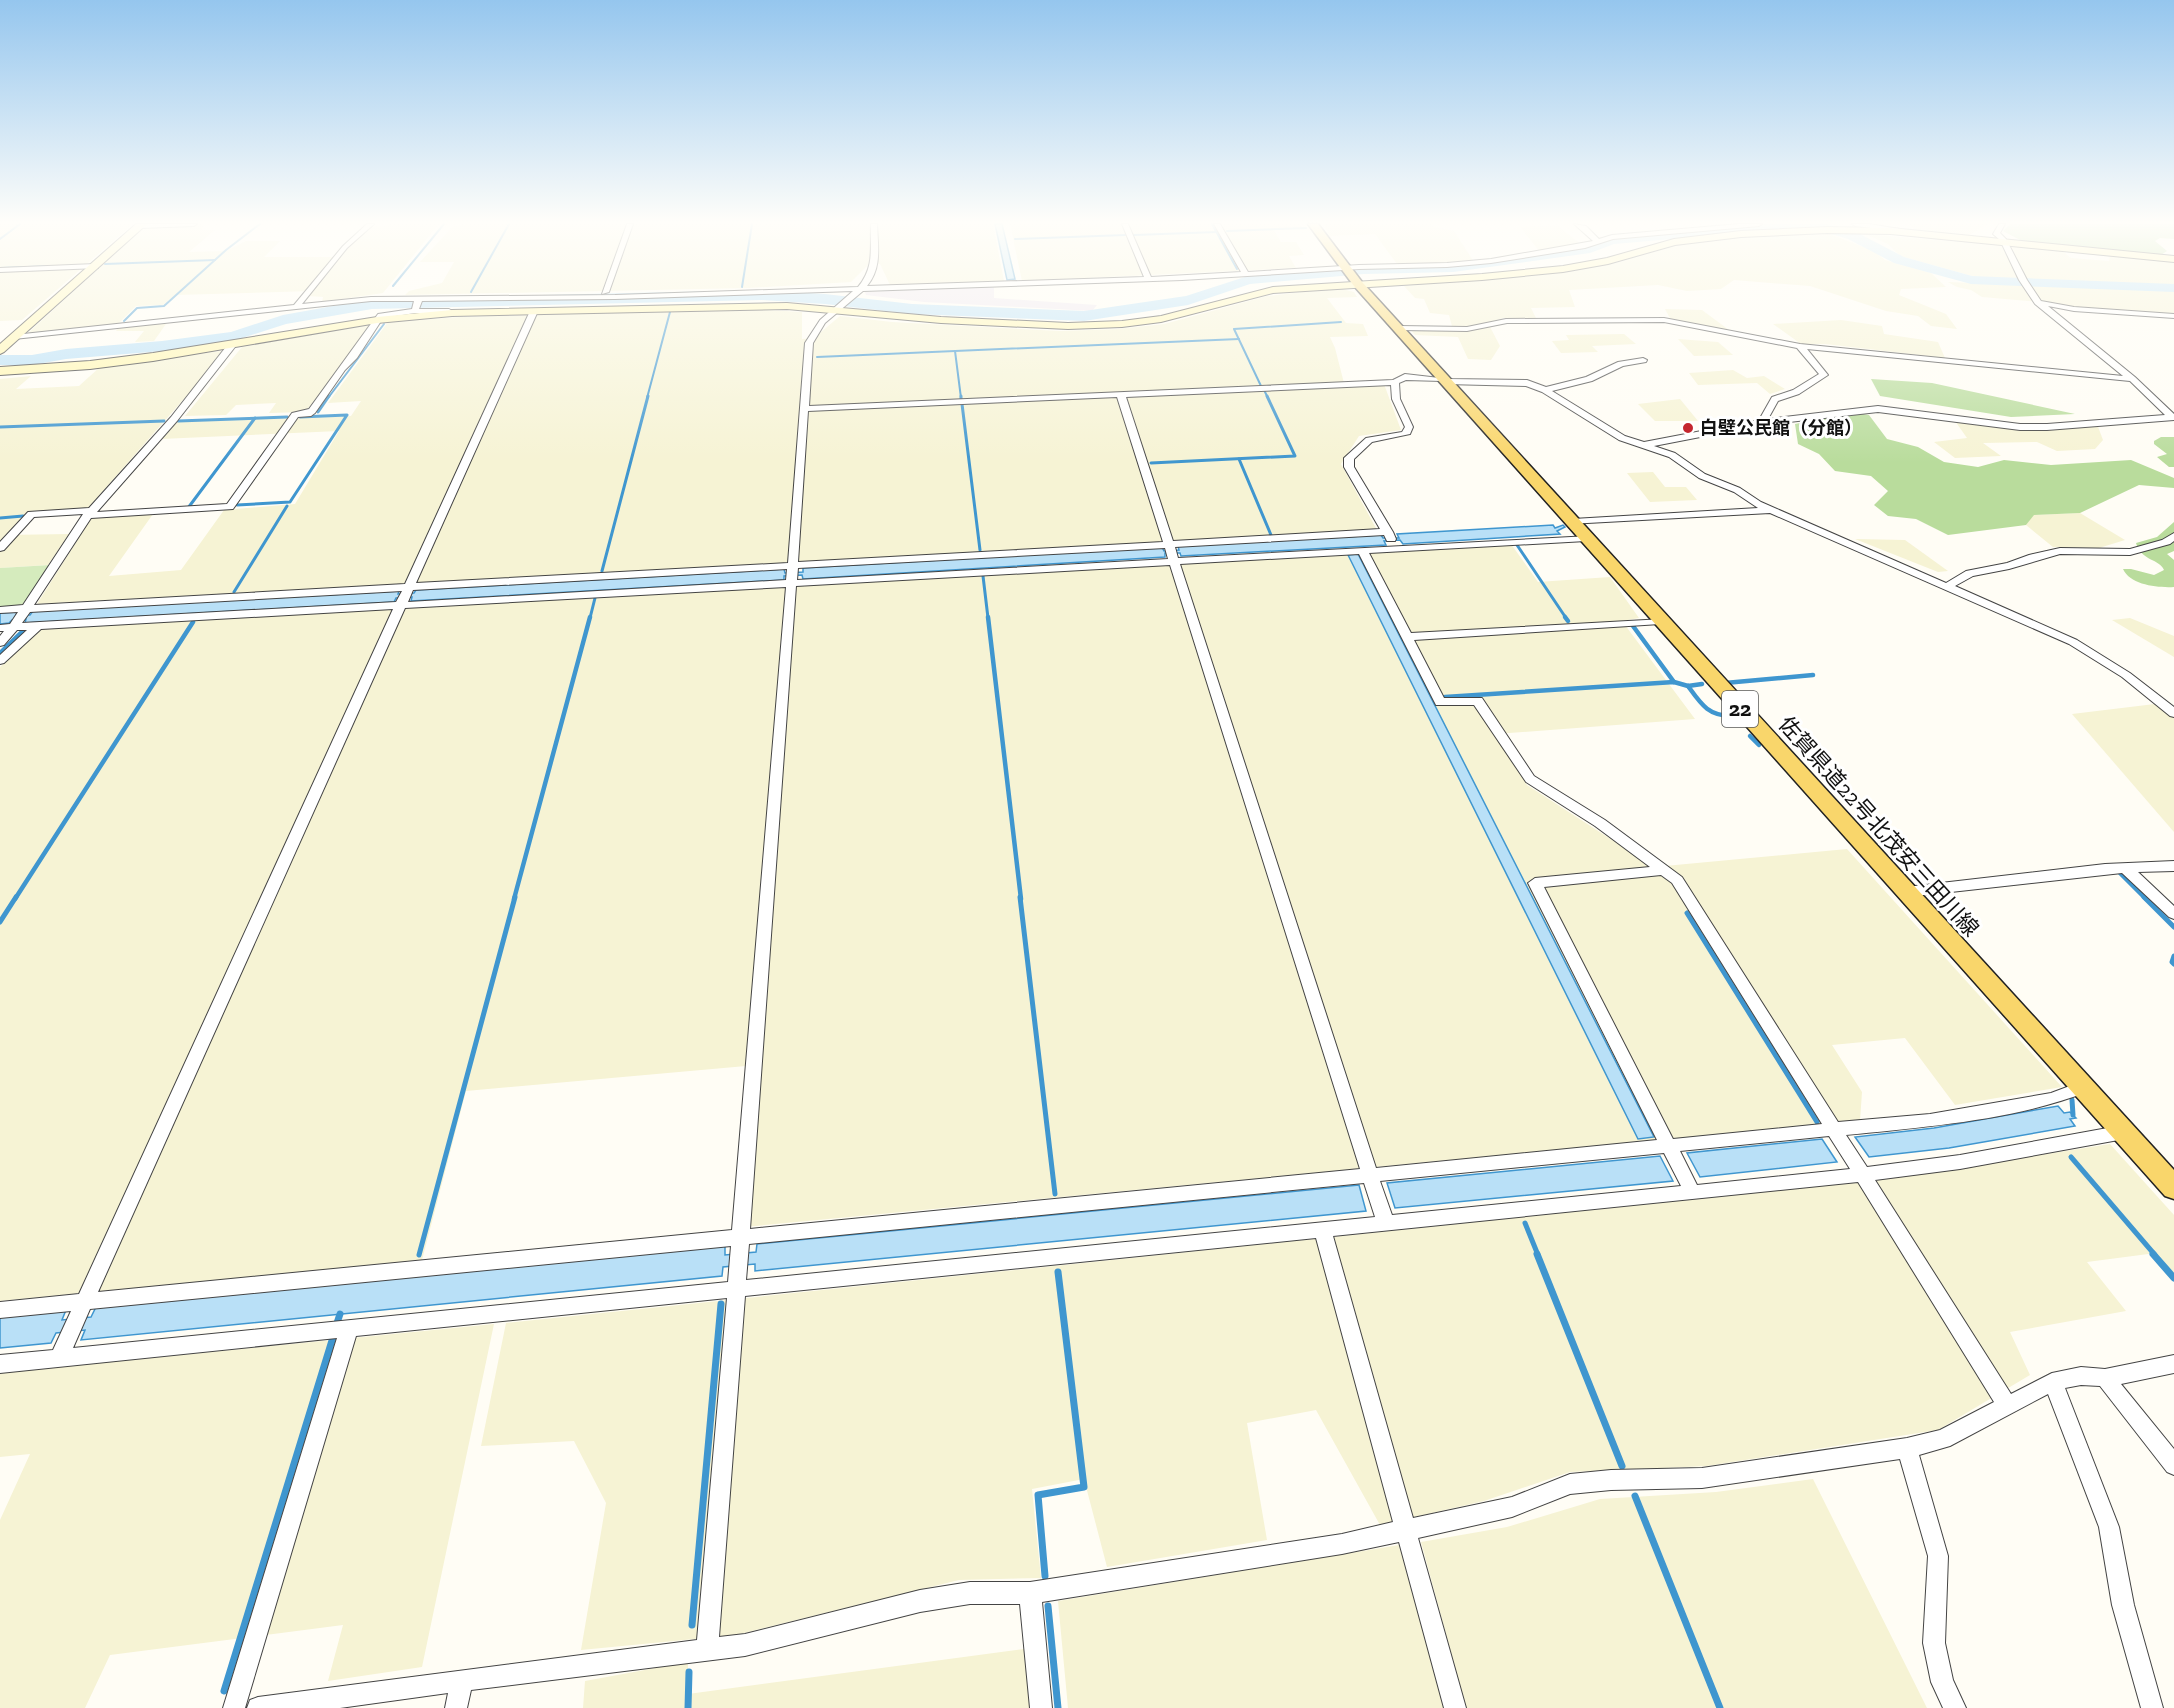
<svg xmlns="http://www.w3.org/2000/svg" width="2174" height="1708" font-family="'Zilla Slab','Noto Sans JP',serif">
<rect width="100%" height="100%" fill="#fffdf5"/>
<polygon fill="#eee6ef" points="994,286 994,298 1097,305 1092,311 1000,306 924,302 866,295 865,292"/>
<g fill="#f6f3d4">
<polygon points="0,224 133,224 22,320 0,321"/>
<polygon points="204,224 202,230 215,230 189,252 226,251 246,241 280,241 264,257 339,257 370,227 386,226 389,224 439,224 383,293 322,302 323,297 309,296 312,291 175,295 163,305 136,306 117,325 28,333 144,227"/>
<polygon points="470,224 993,224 1004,281 890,285 880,264 868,265 851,282 748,288 405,295 409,291 442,283 454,262 420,262 453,226"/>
<polygon points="1010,224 1299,224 1302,228 1273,229 1281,242 1296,242 1304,255 1289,256 1296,268 1022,281"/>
<polygon points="1324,224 1432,224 1435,227 1454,231 1474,262 1397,264 1375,234 1329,236"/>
<polygon points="1909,224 1989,224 1967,236 1915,230"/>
<polygon points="1557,225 1583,246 1540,252 1520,227"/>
<polygon points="1827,233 1874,251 1885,260 1931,273 1946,287 1901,289 1899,295 1946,314 1957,329 1931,326 1918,316 1886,311 1810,286 1734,280 1721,289 1687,291 1658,285 1569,290 1575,307 1531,308 1536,318 1503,318 1488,323 1500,346 1491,360 1468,359 1458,337 1415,335 1410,329 1453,330 1449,315 1430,313 1424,299 1415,298 1404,286 1573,271 1620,262 1675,245 1729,238"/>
<polygon points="1865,234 2061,250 2071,258 2109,261 2110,255 2174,262 2174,286 1983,279 1900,256 1888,244"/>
<polygon points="1948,282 2174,291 2174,315 2072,309 2039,302 1982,297 1971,290 1957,287"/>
<polygon points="1338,288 1354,292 1357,297 1327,298 1346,323 1363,324 1368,336 1330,337 1335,348 1345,387 1384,384 1401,430 1359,436 1341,464 1377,530 37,604 92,517 153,514 109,576 181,570 224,510 295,504 339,431 161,439 177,422 351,416 361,401 328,403 388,322 460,317 749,309 802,312 802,339 814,338 840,316 892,322 1060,331 1117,329 1164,324 1267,296"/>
<polygon points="1665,309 1702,310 1729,330 1671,320"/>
<polygon points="1841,320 1882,326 1884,334 1938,342 1945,358 1825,344 1801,344 1773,324"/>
<polygon points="168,321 154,341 135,342 144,331 116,331 120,326"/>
<polygon points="371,324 349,357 305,412 269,413 276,403 236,405 226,415 185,416 242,347"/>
<polygon points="1624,334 1636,344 1592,346 1598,352 1561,353 1552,341 1569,340 1566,335"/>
<polygon points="1678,339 1718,342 1733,355 1694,356"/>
<polygon points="227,350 87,509 28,511 6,535 69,534 48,565 0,568 0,379 31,376 16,389 79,386 100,367"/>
<polygon points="1733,370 1747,378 1764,376 1785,389 1770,394 1757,383 1698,385 1689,373"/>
<polygon points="1680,399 1698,421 1655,421 1638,404"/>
<polygon points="1955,421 2001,425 2097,424 2103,440 2095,449 2057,451 2037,442 1983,443 2001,456 1955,458 1934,442 1967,438"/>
<polygon points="1653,472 1665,487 1686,487 1697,500 1650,502 1627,473"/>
<polygon points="2080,513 2125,540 2099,548 2053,547 2026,525 2033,515"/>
<polygon points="1855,539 1905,540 1948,571 1938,572"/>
<polygon points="1511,544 1538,582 1610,577 1639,618 1622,621 1695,719 1496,734 1527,785 1654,867 1847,849 2062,1087 1955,1105 1905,1038 1832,1045 1862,1092 1860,1121 734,1228 746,1066 466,1091 422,1260 0,1301 0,667 41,629"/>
<polygon points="2130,618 2174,636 2174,657 2112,620"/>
<polygon points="2163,703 2174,713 2174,832 2072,714"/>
<polygon points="2110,1144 2174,1215 2174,1274 2156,1253 2087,1262 2126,1311 2010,1332 2030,1375 1938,1430 1707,1466 1570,1472 1484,1501 1380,1525 1316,1410 1247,1423 1267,1540 1107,1567 1084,1479 1032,1489 1041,1578 959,1580 736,1635 581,1650 606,1503 574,1441 481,1446 506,1323 1880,1180"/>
<polygon points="494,1324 422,1667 328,1681 343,1625 110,1655 85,1708 0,1708 0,1520 30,1454 0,1457 0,1373"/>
<polygon points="1813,1479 1927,1708 1466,1708 1421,1542 1507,1527 1600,1499 1716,1492"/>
<polygon points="1399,1545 1444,1708 1068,1708 1058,1601"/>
<polygon points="1024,1649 1030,1708 583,1708 585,1681 688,1662 688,1694"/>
</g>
<polygon fill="#d5ebbd" points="50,565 23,604 19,607 0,608 0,568"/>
<g fill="#b9dc9c">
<polygon points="2010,224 2174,224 2174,239 2160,238 2155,241 2167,251 2161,255 2024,242 2003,231"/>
<polygon points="1871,379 1932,383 2075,414 2011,417 1880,396"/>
<polygon points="1851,412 1869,415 1887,439 1918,447 1944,462 1978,467 2004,460 2051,465 2131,460 2174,478 2174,488 2139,485 2080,513 2034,515 2026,525 1948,535 1916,519 1888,516 1874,505 1888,491 1871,476 1835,471 1819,454 1798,444 1795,424"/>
<polygon points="2161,437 2174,437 2174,467 2169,467 2157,457 2167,454 2154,444 2154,441"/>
<path d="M2174,522V551L2167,554L2174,560V587C2158,588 2130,585 2123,569H2131L2154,575L2164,570C2160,559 2141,561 2136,543L2157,537Z"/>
</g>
<g fill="#b9e0f7" stroke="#3f96cf" stroke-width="1.5">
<polygon points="995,224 1002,224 1015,279 1007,280"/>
<polygon points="1553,525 1555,528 1563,525 1565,527 1557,531 1560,534 1403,544 1400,540 1384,541 1386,545 1181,556 1180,553 1165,553 1165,557 803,579 802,575 784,576 784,580 411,601 412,597 396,598 394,602 25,623 26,619 12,620 9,623 0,624 0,613 18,612 16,615 30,615 33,611 399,591 398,594 414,593 416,590 784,569 785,573 803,572 803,568 1162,547 1164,551 1179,550 1178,546 1381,535 1383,538 1399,538 1397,534"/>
<polygon points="1358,554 1654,1137 1638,1139 1348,555"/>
<polygon points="2058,1106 2064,1113 2070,1112 2076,1118 2070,1119 2075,1126 1949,1148 1869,1157 1855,1137 1934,1128"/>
<polygon points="1822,1139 1837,1162 1700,1177 1687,1153"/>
<polygon points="1660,1156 1673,1181 1395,1208 1387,1183"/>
<polygon points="1359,1185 1366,1211 755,1271 755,1264 723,1267 722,1276 81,1340 85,1330 56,1333 51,1343 0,1348 0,1317 66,1310 62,1320 91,1317 96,1307 725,1246 725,1255 756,1252 757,1244"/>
</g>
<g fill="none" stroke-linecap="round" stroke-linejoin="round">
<g stroke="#3f96cf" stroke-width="2">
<polyline points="1212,224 1237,269"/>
<polyline points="1227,231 1306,228"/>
<polyline points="1134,235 1216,232"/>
<polyline points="0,239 20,224"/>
<polyline points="1015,239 1125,235"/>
<polyline points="105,264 215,260"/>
<polyline points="0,268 54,266"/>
<polyline points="393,286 444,224"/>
<polyline points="742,287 752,224"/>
<polyline points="471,292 509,224"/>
<polyline points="124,321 137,308 164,306 226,250 260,224"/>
<polyline points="817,357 955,351"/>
<polyline points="1261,386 1234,329 1341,322"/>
<polyline points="1264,390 1268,398"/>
<polyline points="328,398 384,324"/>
<polyline points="647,398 670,312"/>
<polyline points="961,398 955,351 1239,339"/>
</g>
<g stroke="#3f96cf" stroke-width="3">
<polyline points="961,396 961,400"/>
<polyline points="962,404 980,550"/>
<polyline points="318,412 329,396"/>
<polyline points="178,421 287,417"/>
<polyline points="0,427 164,421"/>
<polyline points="1239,459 1271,535"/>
<polyline points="1151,463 1295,456 1267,396"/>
<polyline points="237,505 290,502 347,415 300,417"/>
<polyline points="188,508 255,418"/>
<polyline points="0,518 23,516"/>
<polyline points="1517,545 1566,618"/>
<polyline points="602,571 648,396"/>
<polyline points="983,576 988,618"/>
<polyline points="234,592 287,506"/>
<polyline points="590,618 595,598"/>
</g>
<g stroke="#3f96cf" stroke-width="4.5">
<polyline points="988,617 1021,899"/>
<polyline points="1565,617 1568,621"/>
<polyline points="1633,626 1674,682"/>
<polyline points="0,653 23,631"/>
<polyline points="1725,683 1813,675"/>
<path d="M1688,686C1701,704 1708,716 1732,716L1738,723"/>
<polyline points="1445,697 1674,682 1688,686 1702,684"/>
<polyline points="1750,736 1759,745"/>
<polyline points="2120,873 2146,899"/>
<polyline points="15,899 193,622"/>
<polyline points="514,899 590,617"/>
</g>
<g stroke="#3f96cf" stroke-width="5">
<polyline points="1020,897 1055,1194"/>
<polyline points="2144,897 2174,927"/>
<polyline points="1687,913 1817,1122"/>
<polyline points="0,922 16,897"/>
<polyline points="2174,956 2172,962 2174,964"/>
<polyline points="2072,1100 2073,1115"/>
<polyline points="2071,1157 2155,1255"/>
<polyline points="1525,1223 1538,1255"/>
<polyline points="419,1255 515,897"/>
</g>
<g stroke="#3f96cf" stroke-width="7">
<polyline points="1537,1254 1622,1466"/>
<polyline points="2153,1254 2174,1278"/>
<polyline points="336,1326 340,1314"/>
<polyline points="1635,1496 1720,1708"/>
<polyline points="1045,1576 1038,1495 1084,1487 1058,1272"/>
<polyline points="1048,1606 1058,1708"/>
<polyline points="692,1625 721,1304"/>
<polyline points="224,1691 334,1334"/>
<polyline points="688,1708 689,1672"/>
</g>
<polygon fill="#b9e0f7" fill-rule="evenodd" points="1756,224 1827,224 1858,233 1904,257 1972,276 2174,284 2174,292 1971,284 1894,263 1848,239 1819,230 1801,228 1614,244 1590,253 1453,272 1364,274 1250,284 1188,305 1084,321 912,314 825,304 762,300 372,309 286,324 233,341 162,351 66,359 32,365 0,365 0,355 32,355 66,349 162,341 231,332 283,315 372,299 762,290 825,294 912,304 1084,311 1186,296 1248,276 1364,266 1453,264 1587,245 1612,236"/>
<defs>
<g id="street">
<polygon points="146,224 197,224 194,226 140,228 137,226"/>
<path d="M367,224H374L347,248L302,304L371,297L615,295L858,287C875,267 870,247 871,224H877C878,247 882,268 867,286L1144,277L1122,224H1128L1151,277L1241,272L1214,224H1220L1248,272L1359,265L1447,263L1491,259L1593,241L1574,224L1586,226L1599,239L1612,235L1739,224H1762L1759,226L1613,239L1585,248L1491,263L1447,267L1359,269L1182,280L863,291L825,323L813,343L809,406L1393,380L1405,374L1448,379L1527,380L1546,387L1586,377L1618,362L1643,358L1647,360L1646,362L1623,366L1592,381L1552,391L1625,436L1644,442L1759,420L1772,397L1793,390L1819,374L1797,348L1664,322L1507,323L1467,331L1400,330L1396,328L1400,326L1467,327L1506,319L1664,318L1800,344L2123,376L2035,304L2019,280L2000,240L1993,234L1999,224H2005L2000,233L2006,239L2027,280L2041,301L2074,307L2174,314V318L2074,311L2048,306L2135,377L2174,414V420L2047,430H2020L1878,412L1762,425L1654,446L1675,453L1705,474L1740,488L1761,502L1946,583L1966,571L2007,563L2029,555L2060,548L2130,549L2162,540L2174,533V541L2170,544L2130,555L2060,554L2009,569L1973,576L1955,586L2077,640L2130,673L2174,707V717L2170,716L2122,677L2069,644L1770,513L1569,524L1568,522L1573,519L1758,508L1734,492L1699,478L1669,457L1619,440L1542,392L1526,386L1446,384L1442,381L1406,380L1399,383L1400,399L1413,427L1410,434L1372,442L1354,459V467L1393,532L1396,539L1395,541H1387L1384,535L1175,547L1178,558L1590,536L1591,538L1586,541L1369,553L1411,633L1664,619V623L1660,624L1414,640L1444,698H1482L1534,776L1605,820L1682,877L1838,1122L1930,1114L2051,1093L2083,1081L2089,1083L2091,1087L2089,1091C2017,1120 1924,1127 1846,1135L1867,1167L1960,1155L2124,1125L2130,1127L2132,1132L2130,1137L2124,1139L1960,1169L1875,1180L2011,1394L2052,1373L2081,1367L2105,1369L2174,1355V1373L2121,1384L2174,1449V1475L2167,1472L2100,1386L2081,1385L2065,1388L2119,1527L2134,1605L2163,1708H2141L2112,1605L2099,1527L2048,1394L1950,1446L1919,1455L1948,1556L1945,1643L1953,1680L1966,1708H1943L1931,1682L1923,1643L1928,1556L1900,1459L1702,1488L1611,1490L1570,1494L1512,1517L1418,1538L1466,1708H1444L1399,1542L1342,1554L1042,1602L1052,1708H1030L1020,1604H970L920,1612L745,1656L471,1690L467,1708H445L448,1693L340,1708H247L250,1700L258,1697L697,1640L727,1298L356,1336L245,1708H223L337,1338L0,1373V1355L53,1350L71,1311L0,1318V1302L79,1294L393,609L41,629L4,663L0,664V655L27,630H17L4,645L0,646V636L4,631H0V625L10,624L18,612L0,613V607L23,605L83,514L34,517L4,550L0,551V542L28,512L89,508L171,417L229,343H235V347L177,421L97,512L227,504L292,413L309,409L378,314L412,309L414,301H371L14,339L10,337L14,335L294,305L343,246ZM853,291L820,320L805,343L788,563L416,583L538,311L534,309L530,311L405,584L34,605L91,518L233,509L298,417L311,416L315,413L345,370L357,358L383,318L415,313H447L452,315L456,313L449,309H419L422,301L615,299ZM1807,349L2130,381L2165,415L2047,424H2020L1878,406L1768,419L1778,401L1799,394L1828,375ZM1391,385L1392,399L1405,427L1402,432L1366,438L1344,458V467L1380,529L1173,541L1126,397ZM1117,397L1163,542L798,562L808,411ZM1165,548L1168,559L797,580L798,568ZM1359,554L1436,705H1474L1526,782L1595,826L1650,867L1535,878L1528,883L1657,1140L1376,1168L1180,564ZM1170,565L1360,1169L750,1229L796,586ZM787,569L786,580L408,602L413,590ZM786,587L732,1230L98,1292L405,608ZM402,591L396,602L22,623L30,612ZM1661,875L1672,883L1822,1124L1673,1139L1544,887ZM1829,1136L1850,1169L1697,1185L1680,1151ZM1664,1153L1681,1186L1392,1215L1380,1181ZM1858,1182L1994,1402L1940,1430L1907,1438L1702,1468L1611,1470L1570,1474L1512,1497L1413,1518L1333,1236ZM1364,1183L1375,1217L746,1280L749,1244ZM1316,1238L1393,1522L1342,1534L1030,1582H970L920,1590L745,1634L719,1637L745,1296ZM731,1246L728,1282L73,1348L90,1309Z"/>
<polygon points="627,224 633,224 609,292 602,294"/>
<polygon points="1852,224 1869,224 1906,230 1903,232 1855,226"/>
<polygon points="95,264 98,264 98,268 0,272 0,268"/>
<polygon points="2174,861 2174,871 2138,872 2174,906 2174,919 2169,917 2122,873 1906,897 1899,892 1906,887 2105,864"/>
</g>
<g id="secondary">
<polygon points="136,224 147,224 4,352 0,354 0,344"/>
<polygon points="1827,227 1891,228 2174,256 2174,262 1891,234 1827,233 1741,237 1675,245 1608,264 1563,272 1482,280 1273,293 1161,322 1122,327 1068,329 941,323 787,309 452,316 377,323 153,361 90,369 0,375 0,367 90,361 153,353 377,317 452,310 787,303 941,317 1068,323 1122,321 1161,316 1273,287 1482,274 1563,266 1607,258 1674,239 1741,231"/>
</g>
<polygon id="primary" points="1308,224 1318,224 1362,282 2174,1170 2174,1199 2165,1196 1354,286"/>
</defs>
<use href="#street" stroke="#444" stroke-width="2"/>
<use href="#secondary" stroke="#333" stroke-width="2"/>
<use href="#primary" stroke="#222" stroke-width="3"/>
<use href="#street" fill="#fff" fill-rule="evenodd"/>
<use href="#secondary" fill="#fff6b0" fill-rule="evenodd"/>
<use href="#primary" fill="#f9d66b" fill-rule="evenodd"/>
</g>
<linearGradient id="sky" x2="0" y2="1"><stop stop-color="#95c6ee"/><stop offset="0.48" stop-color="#fffefa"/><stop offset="1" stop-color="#fffefa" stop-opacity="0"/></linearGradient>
<rect width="2174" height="463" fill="url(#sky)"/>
<circle fill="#c4262e" stroke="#fff" stroke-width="2" cx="1688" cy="428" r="6"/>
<g text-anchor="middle" stroke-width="6" stroke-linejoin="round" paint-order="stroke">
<g font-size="18" font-weight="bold" fill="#111" stroke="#fff" text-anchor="start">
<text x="1700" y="434">白壁公民館（分館）</text>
</g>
<rect fill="#fff" stroke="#585858" stroke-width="1.5" x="1722" y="691" width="36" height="36" rx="4.5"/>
<g font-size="21" font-weight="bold" fill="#111">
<text x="1740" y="716">22</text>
</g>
<g font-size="22" fill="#111" stroke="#fff">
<text transform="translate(1879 826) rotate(48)" y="8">佐賀県道22号北茂安三田川線</text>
</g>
</g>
</svg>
